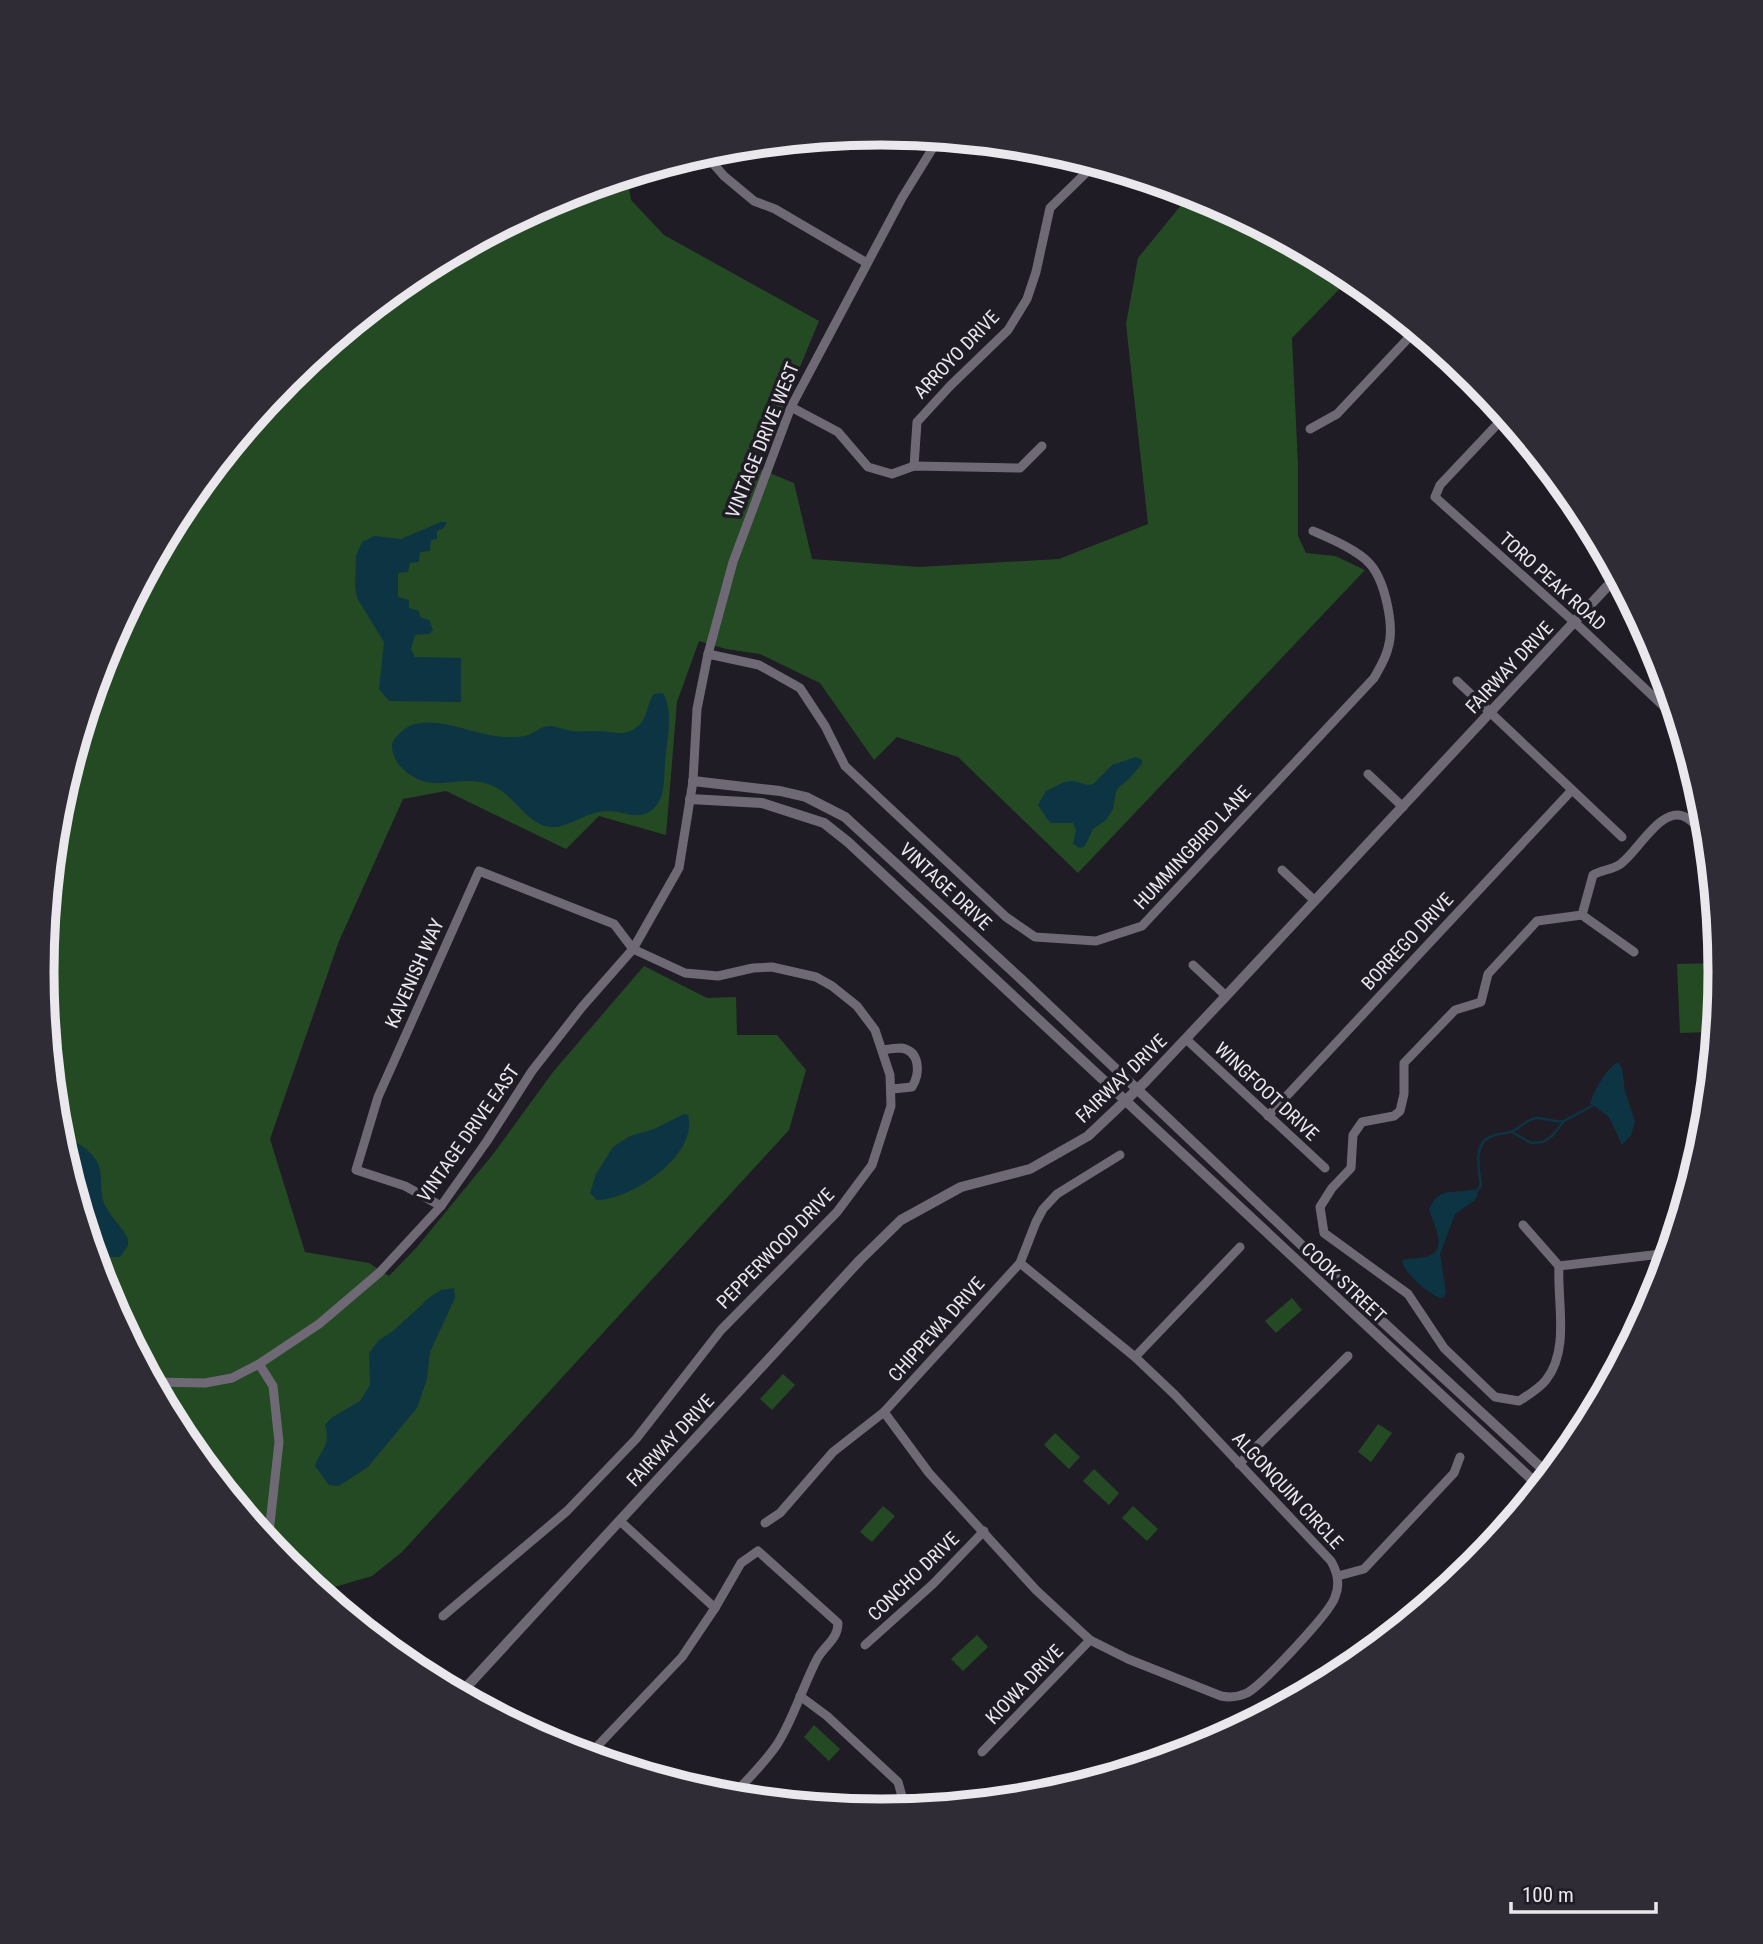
<svg xmlns="http://www.w3.org/2000/svg" width="1763" height="1944" font-family="'Roboto Condensed',sans-serif">
<rect width="100%" height="100%" fill="#201c25"/>
<g fill="#244a24">
<polygon points="627,176 631,200 664,235 819,321 758,468 794,483 812,559 919,567 1059,559 1148,524 1126,324 1138,258 1191,193 1203,197 1351,277 1292,338 1298,465 1298,536 1306,553 1335,556 1365,570 1078,873 958,757 897,737 874,760 820,683 760,654 726,649 699,641 677,702 666,835 599,816 566,849 446,791 403,799 339,941 270,1139 305,1252 369,1263 389,1276 417,1247 494,1153 553,1072 644,966 707,998 736,997 737,1035 777,1035 806,1070 789,1130 402,1552 372,1576 324,1590 317,1590 288,1565 183,1438 106,1293 58,1135 42,972 58,808 106,650 184,505 288,378 415,274 561,196"/>
<polygon points="1720,963 1717,1016 1709,1016 1709,1032 1680,1033 1677,964"/>
<polygon points="1292,1298 1302,1310 1276,1333 1265,1321"/>
<polygon points="783,1374 795,1385 772,1410 760,1399"/>
<polygon points="1378,1424 1392,1433 1371,1462 1358,1452"/>
<polygon points="1055,1433 1080,1457 1069,1469 1044,1445"/>
<polygon points="1094,1469 1119,1493 1109,1505 1083,1481"/>
<polygon points="883,1506 895,1516 872,1542 860,1532"/>
<polygon points="1133,1506 1158,1529 1147,1541 1122,1518"/>
<polygon points="977,1635 988,1647 963,1671 951,1659"/>
<polygon points="814,1725 840,1749 829,1761 804,1737"/>
</g>
<g fill="#0d3443">
<polygon points="441,522 447,522 444,528 437,531 437,539 431,540 430,551 420,552 419,562 410,563 408,572 398,573 398,597 409,600 409,608 419,611 420,617 429,620 433,630 429,634 415,635 411,649 415,657 461,658 461,702 389,701 379,689 384,642 357,598 355,587 356,556 362,542 374,536 401,539"/>
<path d="M663,693C674,712 667,739 665,761C664,777 666,799 652,810C637,822 623,810 607,811C584,811 564,834 542,825C522,816 513,795 493,786C459,771 434,798 403,769C397,764 392,754 392,746C392,740 396,737 400,733C425,707 476,738 507,737C512,737 524,737 528,735C537,732 540,726 551,726C558,727 565,730 572,731C581,732 589,731 598,731C611,731 622,737 634,729C649,720 645,706 654,694Z"/>
<polygon points="1136,757 1142,760 1142,764 1128,780 1119,787 1116,792 1113,809 1106,820 1093,829 1085,846 1080,848 1073,844 1076,830 1073,823 1050,823 1038,805 1046,791 1064,782 1073,781 1088,785 1093,784 1112,765"/>
<path d="M1618,1062L1622,1068L1625,1091L1635,1122L1631,1135L1622,1145L1609,1117L1590,1103C1595,1089 1606,1069 1618,1062Z"/>
<path d="M684,1114L688,1115C699,1155 631,1200 597,1200L590,1193L596,1174L613,1147L630,1136L654,1129Z"/>
<path d="M56,1117C63,1144 84,1140 96,1160C104,1172 99,1189 104,1203C110,1217 122,1226 128,1239V1246L120,1257H95L65,1159C66,1145 57,1131 56,1117Z"/>
<path d="M1475,1189L1478,1194L1475,1200L1455,1214L1440,1254L1446,1292L1444,1297L1440,1298C1428,1293 1403,1273 1402,1260C1410,1258 1417,1259 1425,1257C1450,1252 1434,1225 1429,1210C1438,1185 1455,1195 1475,1189Z"/>
<path d="M454,1288L455,1298L430,1352L427,1379L417,1408L368,1467L339,1486L329,1485L315,1466C321,1448 331,1447 325,1425L331,1418L360,1401L370,1385L369,1353L378,1341L393,1331L430,1297L441,1290Z"/>
</g>
<g fill="none" stroke-linecap="round" stroke-linejoin="round">
<g stroke="#0d3443" stroke-width="2.5">
<polyline points="1512,1132 1531,1143 1543,1142 1552,1136 1564,1121 1592,1106"/>
<path d="M1477,1191L1481,1185C1479,1170 1472,1143 1492,1136C1499,1133 1507,1134 1513,1131C1521,1127 1527,1119 1537,1118C1547,1118 1554,1123 1564,1121"/>
</g>
<g stroke="#6e6974" stroke-width="9">
<polyline points="704,153 724,176 754,201 775,209 867,263"/>
<polyline points="791,407 838,432 868,467 892,474 914,466 1020,468 1042,446"/>
<polyline points="1506,415 1440,485 1435,497 1582,629 1678,720"/>
<polyline points="1310,429 1337,414 1416,330"/>
<polyline points="914,466 917,422 950,386 1008,330 1027,299 1036,272 1050,208 1095,164"/>
<path d="M708,654L759,665L800,688L825,726L845,766L1006,917L1035,937L1096,941L1142,926L1374,678C1379,669 1386,658 1388,648C1395,627 1385,581 1370,564C1358,550 1329,538 1313,531"/>
<polyline points="1457,681 1622,837"/>
<polyline points="1368,774 1403,807"/>
<polyline points="1282,870 1315,901"/>
<polyline points="1582,915 1634,952"/>
<polyline points="1193,965 1226,996"/>
<polyline points="1186,1039 1325,1168"/>
<path d="M883,1050C889,1049 896,1048 901,1048C921,1051 920,1074 912,1087L892,1089"/>
<polyline points="1268,1116 1572,790"/>
<polyline points="441,1206 405,1186 356,1170 378,1097 479,871 614,924 633,949 685,973 718,976 753,968 772,967 816,977 832,986 857,1006 875,1030 890,1075 891,1106 872,1165 837,1212 721,1330 636,1439 567,1511 443,1616"/>
<polyline points="1523,1225 1559,1266"/>
<path d="M1673,1242L1661,1254L1559,1266C1557,1303 1570,1349 1546,1380C1539,1389 1528,1395 1519,1401L1495,1397L1444,1348L1408,1294L1324,1233L1320,1207L1332,1188L1351,1168L1353,1135L1362,1122L1394,1116L1400,1111L1404,1094V1063L1455,1010L1481,1002L1488,974L1537,921L1582,915L1593,875C1601,870 1611,870 1619,865C1637,854 1662,802 1687,818C1695,823 1701,831 1708,837"/>
<polyline points="1135,1357 1240,1247"/>
<polyline points="259,1364 273,1386 279,1442 268,1542"/>
<polyline points="153,1382 205,1383 232,1378 259,1364 319,1324 380,1272 441,1206 487,1141 532,1071 582,1007 633,949 679,868 693,781 697,709 708,654 733,562 791,407 902,198 939,138"/>
<path d="M884,1412L929,1473L1036,1590L1090,1640L1128,1659L1221,1696C1230,1698 1238,1697 1247,1693C1262,1685 1330,1613 1335,1597C1340,1585 1338,1573 1331,1561L1175,1395L1135,1357L1020,1263"/>
<polyline points="1239,1464 1348,1356"/>
<polyline points="620,1521 715,1608"/>
<polyline points="765,1523 780,1513 833,1452 884,1412 1020,1263 1036,1222 1043,1209 1057,1194 1120,1155"/>
<polyline points="1338,1576 1364,1569 1454,1473 1460,1457"/>
<polyline points="1424,1608 1485,1541 1491,1546"/>
<polyline points="865,1645 933,1584 984,1531"/>
<polyline points="800,1696 827,1716 898,1782 903,1800 893,1810"/>
<polyline points="982,1752 1090,1640"/>
<path d="M588,1756L682,1657L715,1608L741,1563L758,1551L838,1623C838,1639 825,1645 817,1659C803,1686 794,1717 778,1743C765,1763 747,1780 731,1797"/>
</g>
<g stroke="#6e6974" stroke-width="10">
<polyline points="693,781 780,791 806,797 845,817 1022,980 1371,1311 1549,1475"/>
<polyline points="690,799 762,803 824,823 848,842 1540,1487"/>
<polyline points="460,1694 860,1260 901,1220 961,1187 1030,1169 1088,1136 1145,1082 1226,996 1617,576"/>
</g>
</g>
<g text-anchor="middle" stroke-width="7" stroke-linejoin="round" paint-order="stroke">
<g font-size="19" fill="#eae7ed" stroke="#201c25">
<text transform="translate(956 354) rotate(-46)" y="7">ARROYO DRIVE</text>
<text transform="translate(762 440) rotate(-68)" y="7">VINTAGE DRIVE WEST</text>
<text transform="translate(1553 581) rotate(42)" y="7">TORO PEAK ROAD</text>
<text transform="translate(1509 667) rotate(-47)" y="7">FAIRWAY DRIVE</text>
<text transform="translate(1192 847) rotate(-47)" y="7">HUMMINGBIRD LANE</text>
<text transform="translate(946 886) rotate(43)" y="7">VINTAGE DRIVE</text>
<text transform="translate(1407 941) rotate(-47)" y="7">BORREGO DRIVE</text>
<text transform="translate(414 973) rotate(-66)" y="7">KAVENISH WAY</text>
<text transform="translate(1121 1078) rotate(-44)" y="7">FAIRWAY DRIVE</text>
<text transform="translate(1267 1091) rotate(43)" y="7">WINGFOOT DRIVE</text>
<text transform="translate(468 1133) rotate(-55)" y="7">VINTAGE DRIVE EAST</text>
<text transform="translate(775 1248) rotate(-46)" y="7">PEPPERWOOD DRIVE</text>
<text transform="translate(1344 1282) rotate(43)" y="7">COOK STREET</text>
<text transform="translate(936 1329) rotate(-48)" y="7">CHIPPEWA DRIVE</text>
<text transform="translate(670 1440) rotate(-47)" y="7">FAIRWAY DRIVE</text>
<text transform="translate(1288 1490) rotate(47)" y="7">ALGONQUIN CIRCLE</text>
<text transform="translate(913 1576) rotate(-44)" y="7">CONCHO DRIVE</text>
<text transform="translate(1024 1684) rotate(-46)" y="7">KIOWA DRIVE</text>
</g>
</g>
<path d="M0 0H1763V1944H0ZM54 972a827 827 0 1 1 1654 0a827 827 0 1 1-1654 0Z" fill="#302c35" fill-rule="evenodd"/>
<path fill="none" stroke="#eae7ed" stroke-width="9" d="M54 972a827 827 0 1 1 1654 0a827 827 0 1 1-1654 0Z"/>
<path d="M1511 1902v10h145v-10" fill="none" stroke="#eae7ed" stroke-width="3.5"/>
<text x="1522" y="1902" font-size="21" fill="#eae7ed" stroke="#201c25" stroke-width="5" paint-order="stroke">100 m</text>
</svg>
